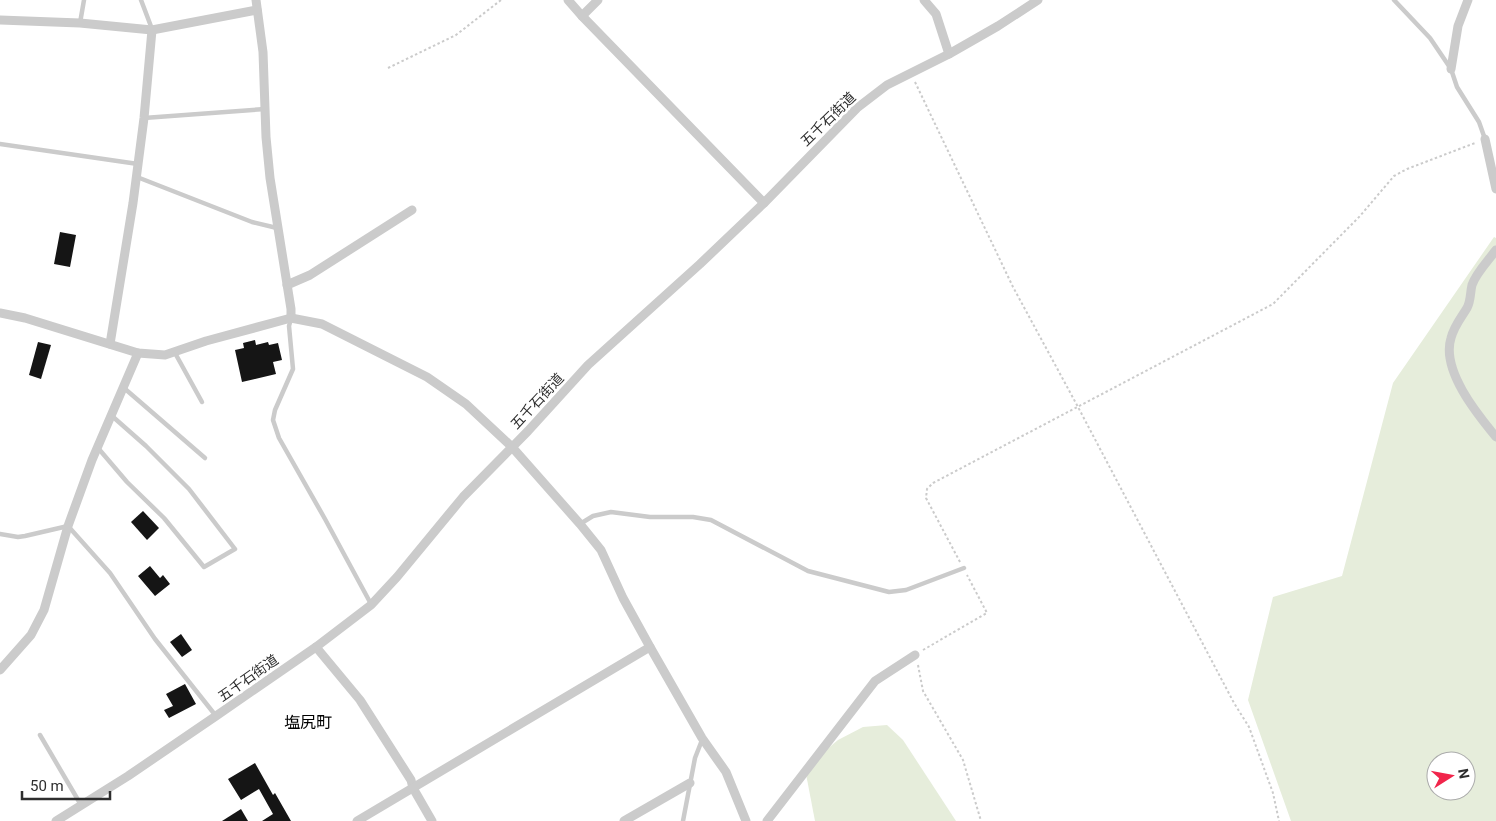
<svg xmlns="http://www.w3.org/2000/svg" width="1496" height="821" font-family="Roboto,'Noto Sans JP',sans-serif">
<rect width="100%" height="100%" fill="#fff"/>
<g fill="#e6eddb" fill-rule="evenodd">
<path d="M1494,237L1496,238V821H1291L1248,700L1273,597L1342,576L1393,383ZM1436,761H1466V791H1436Z"/>
<polygon points="887,725 903,740 956,821 815,821 806,774 819,756 838,740 863,727"/>
</g>
<g fill="#151515">
<polygon points="60,232 76,235 70,267 54,264"/>
<polygon points="255,340 256,345 268,342 269,345 278,343 282,360 273,362 276,374 242,382 235,350 244,348 243,343"/>
<polygon points="38,342 51,345 41,379 29,375"/>
<polygon points="143,511 159,528 147,540 131,522"/>
<polygon points="150,566 160,578 163,575 170,584 155,596 138,576"/>
<polygon points="181,634 192,650 182,657 170,642"/>
<polygon points="185,684 196,704 169,718 164,710 173,706 166,694"/>
<polygon points="255,763 273,795 275,793 291,821 262,821 273,814 259,789 241,800 228,779"/>
<polygon points="241,809 248,821 222,821"/>
</g>
<g fill="none" stroke-linecap="round" stroke-linejoin="round">
<g stroke="#cbcbcb" stroke-width="2" stroke-dasharray="2.5 2.5" stroke-linecap="butt">
<polyline points="388,68 456,35 501,0"/>
<polyline points="915,82 1013,287 1078,407 1234,703 1249,727 1273,793 1279,821"/>
<polyline points="960,562 926,498 927,489 933,483 1273,304 1360,216 1394,176 1407,169 1475,143"/>
<polyline points="923,650 987,613 967,575"/>
<polyline points="918,665 923,691 963,760 981,821"/>
</g>
<g stroke="#cbcbcb" stroke-width="4.5">
<polyline points="141,0 152,29"/>
<polyline points="1394,0 1430,38 1451,69 1457,87 1479,122 1485,139"/>
<polyline points="80,23 84,0"/>
<polyline points="144,118 265,109"/>
<polyline points="0,144 138,164"/>
<polyline points="137,177 252,222 277,228"/>
<polyline points="291,319 289,326 293,369 275,410 273,420 279,438 325,519 371,604"/>
<polyline points="175,353 202,402"/>
<polyline points="124,388 205,458"/>
<polyline points="98,448 127,482 164,518 204,567 235,549 189,489 146,446 112,416"/>
<polyline points="580,524 593,516 611,512 650,517 693,517 711,520 808,571 889,592 906,590 964,568"/>
<polyline points="0,534 18,537 25,536 68,526 110,573 155,639 216,716"/>
<polyline points="40,735 81,805"/>
<polyline points="683,821 695,758 702,740"/>
</g>
<g stroke="#cbcbcb" stroke-width="9">
<polyline points="256,0 263,52 266,137 270,178 291,309 291,318"/>
<polyline points="568,0 582,16 764,203"/>
<polyline points="924,0 936,14 949,54"/>
<polyline points="582,16 598,0"/>
<polyline points="0,20 80,23 152,30 257,10"/>
<polyline points="1451,69 1458,26 1468,0"/>
<polyline points="1485,139 1496,189"/>
<path d="M1496,250C1488,261 1476,273 1472,285C1470,293 1471,301 1467,308C1461,318 1454,326 1451,338C1441,370 1477,414 1496,437"/>
<polyline points="287,285 310,275 412,210"/>
<polyline points="0,313 25,318 138,353 165,355 206,341 291,318 322,324 427,377 466,404 512,447 580,524 601,550 623,598 650,647 702,738 726,772 746,821"/>
<polyline points="110,344 133,203 144,118 152,30"/>
<polyline points="316,647 360,700 411,780 413,788 432,821"/>
<polyline points="0,670 31,635 44,610 68,526 92,460 138,353"/>
<polyline points="56,821 128,776 216,716 316,647 371,605 397,577 463,497 528,431 588,365 700,264 764,203 857,108 887,85 949,54 998,26 1038,0"/>
<polyline points="357,821 650,647"/>
<polyline points="624,821 690,783"/>
<polyline points="767,821 875,681 915,655"/>
</g>
</g>
<g text-anchor="middle" stroke-width="5" stroke-linejoin="round" paint-order="stroke">
<g font-size="14" fill="#2e2e2e" stroke="#fff">
<text transform="translate(828 119) rotate(-44)" y="5">五千石街道</text>
<text transform="translate(537 401) rotate(-47)" y="5">五千石街道</text>
<text transform="translate(248 678) rotate(-35)" y="5">五千石街道</text>
</g>
<g font-size="16" fill="#000" stroke="#fff">
<text x="308" y="728">塩尻町</text>
</g>
</g>
<g transform="translate(1451 776) rotate(79)"><circle r="24" fill="#ffffff" stroke="#ababab"/>
<path d="M0-4L9 19L0 12L-9 19Z" fill="#f1254b"/>
<text y="-8" font-size="14" font-weight="bold" text-anchor="middle" fill="#2e2e2e">N</text>
</g>
<path d="M22 791v8h88v-8" fill="none" stroke="#2e2e2e" stroke-width="2.5"/>
<text x="30" y="791" font-size="15" fill="#2e2e2e" stroke="#ffffff" stroke-width="4" paint-order="stroke">50 m</text>
</svg>
